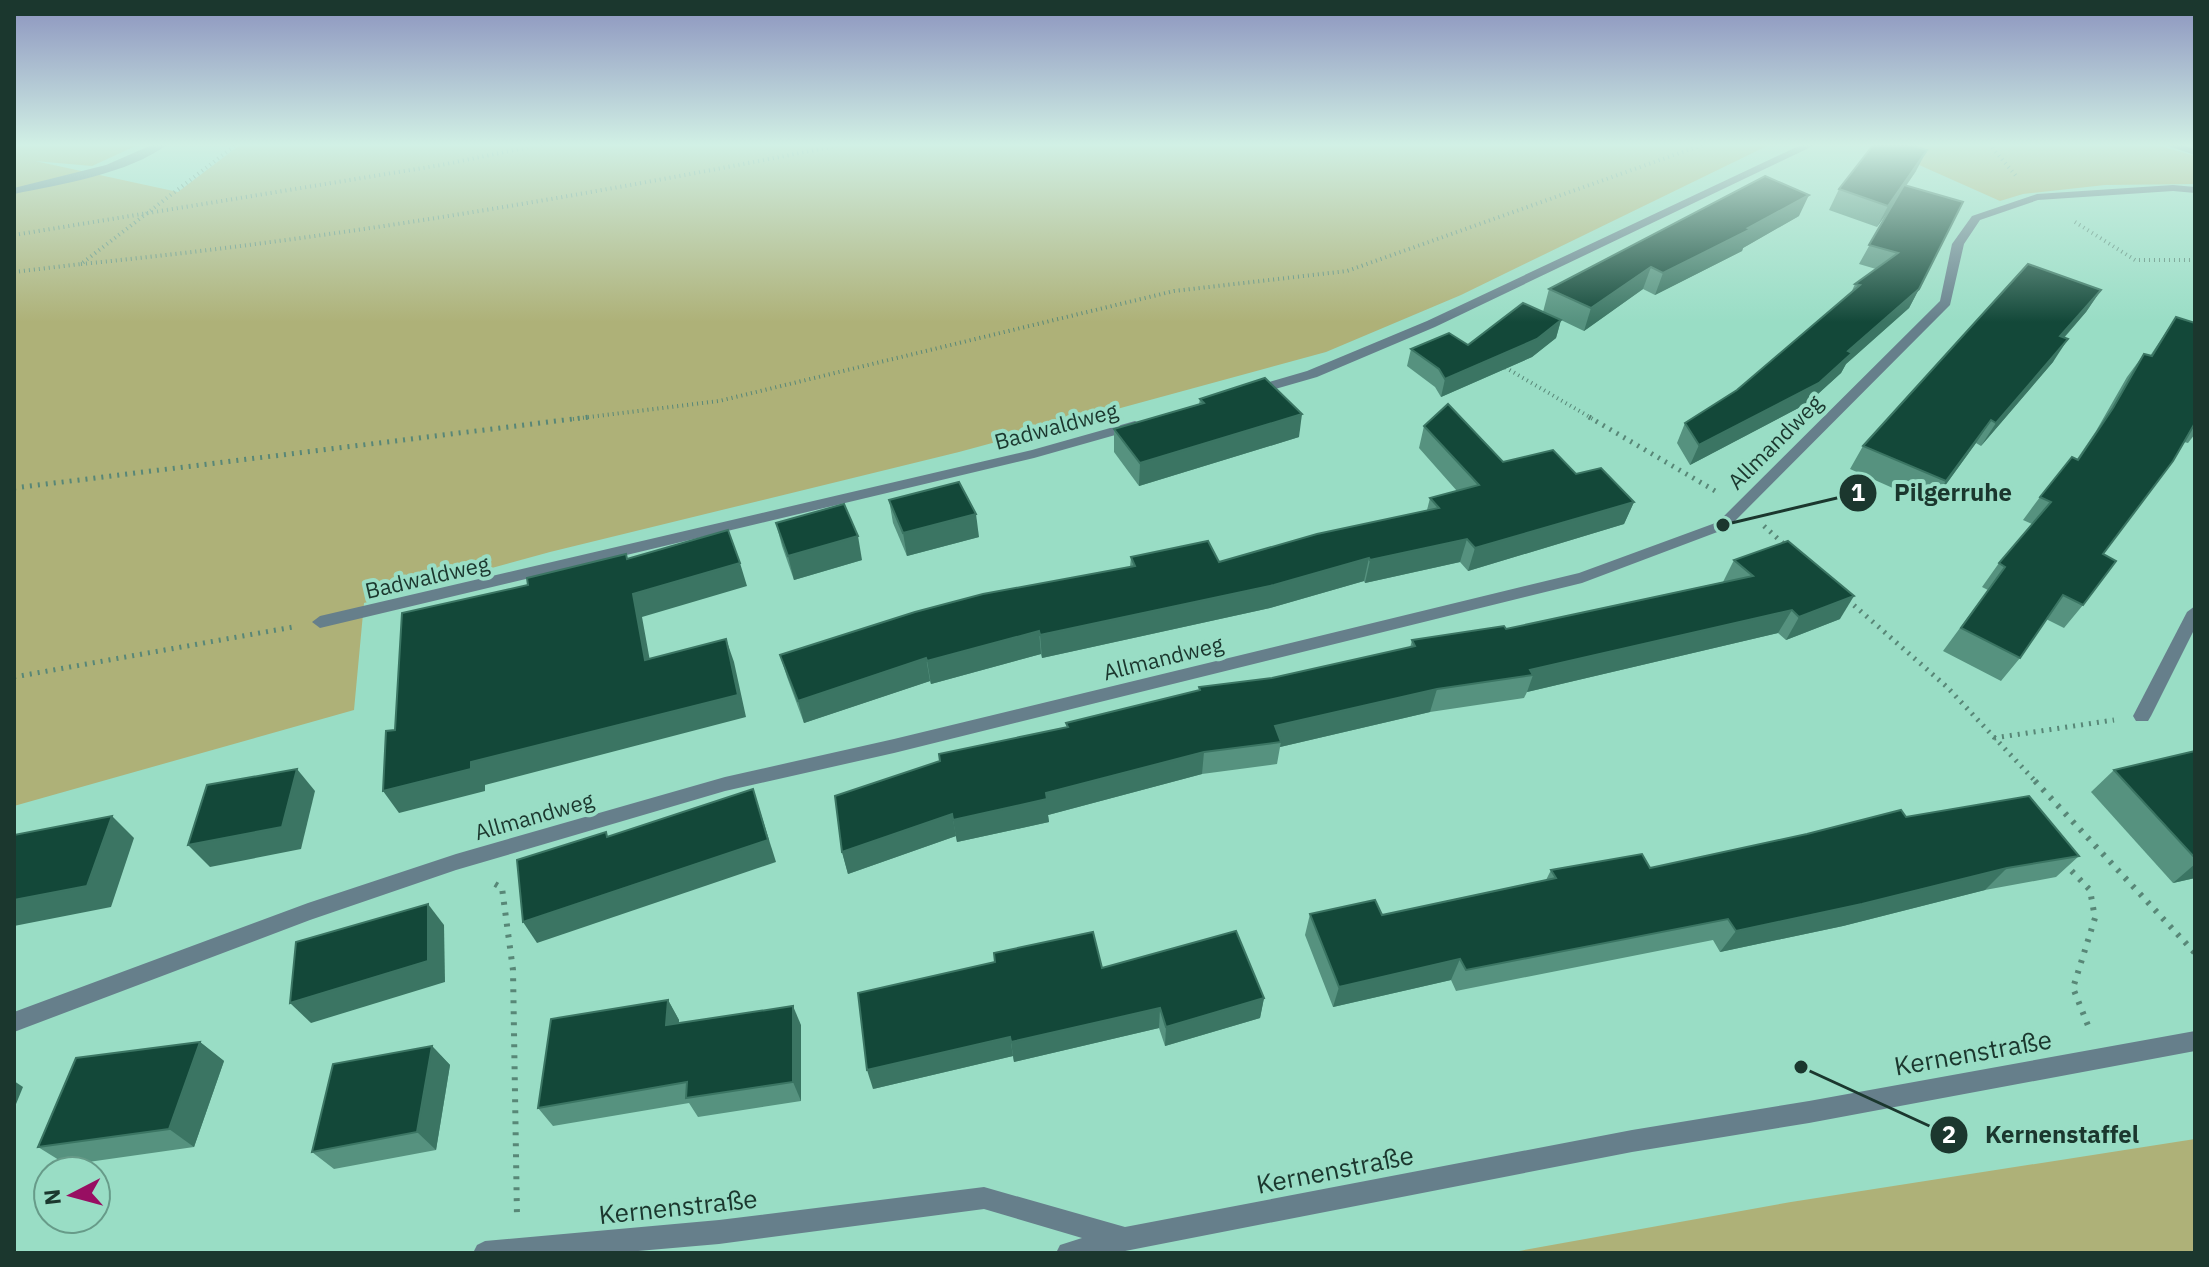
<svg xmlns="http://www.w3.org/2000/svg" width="2209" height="1267" font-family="'IBM Plex Sans',sans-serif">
<rect width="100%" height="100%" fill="#99ddc5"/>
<g fill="#aeb178">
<polygon points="14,144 140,144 92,166 35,161 178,192 241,144 1771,144 1461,295 1326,352 959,452 550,552 364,603 354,710 14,806"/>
<polygon points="1872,144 2153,144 2195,156 2195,184 2105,185 2023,194 2000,201"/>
<polygon points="2195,1139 2195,1253 1508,1253 1791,1202"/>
</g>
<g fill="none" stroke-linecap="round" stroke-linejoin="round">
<g stroke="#588777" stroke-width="4" stroke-dasharray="1 4" stroke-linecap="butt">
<polyline points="1989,144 2017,177"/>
<polyline points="2075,222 2135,260 2195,260"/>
<polyline points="14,235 441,165 544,144"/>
<path d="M81,264C337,239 593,194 846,144"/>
<polyline points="14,272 81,264 237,144"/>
<polyline points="1501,365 1593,419"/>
<polyline points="573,419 719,401 1174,291 1347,271 1705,144"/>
</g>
<g stroke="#588777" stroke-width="5" stroke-dasharray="2 6" stroke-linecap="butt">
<polyline points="1589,417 1717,492"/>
<polyline points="14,488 589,417"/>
<polyline points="1764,526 1786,546"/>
<polyline points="1848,600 1947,687 2037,783"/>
<polyline points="14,677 293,627"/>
<polyline points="1994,738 2114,720"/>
</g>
<g stroke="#588777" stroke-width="6" stroke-dasharray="3 8" stroke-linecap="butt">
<polyline points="2035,781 2195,953"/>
<polyline points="2064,863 2090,890 2095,918 2073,988 2089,1028"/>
<polyline points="495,884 502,888 513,970 517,1217"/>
</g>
<path fill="#667f8b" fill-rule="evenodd" d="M154,144H168C128,174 62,184 14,194V188L106,165Z"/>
<g fill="#667f8b" fill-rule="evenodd">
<polygon points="1803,144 1817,144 1435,327 1317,377 1254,395 1247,391 1249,388 1307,371 1427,321"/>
<polygon points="2162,144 2180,144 2195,149 2195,155"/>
<polygon points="2173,185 2195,187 2195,193 2173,191 2038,200 1980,220 1964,244 1950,305 1728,528 1582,583 894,753 725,791 456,870 310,920 14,1032 14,1012 308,903 456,854 725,777 894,739 1579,573 1718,522 1940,301 1952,244 1972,216 2037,194"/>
<polygon points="1135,421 1142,425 1140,428 1034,458 320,628 312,622 320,616 1032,450"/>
<polygon points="2195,606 2195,628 2151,716 2148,721 2136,721 2133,716 2187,612"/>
<polygon points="2195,1031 2195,1051 1809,1123 1632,1152 1115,1253 1056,1253 1060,1245 1082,1238 984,1209 719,1244 615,1253 473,1253 477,1245 485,1241 719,1220 984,1187 1125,1227 1632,1130 1809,1101"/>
</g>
</g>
<g fill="#56927f">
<polygon points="1916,171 1906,186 1919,289 1909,308 1846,364 1841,373 1808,403 1690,465 1677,443 1685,423 1737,390 1851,293 1855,284 1876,269 1859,264 1888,212 1877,227 1829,210 1839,189"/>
<polygon points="1799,216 1743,248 1742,251 1655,295 1643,289 1584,331 1561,320 1556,338 1532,357 1441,397 1435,387 1407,366 1411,349 1468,345 1543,312 1549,289"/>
<polygon points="2101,290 2086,312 2064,338 2053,362 1981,446 1976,443 1931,505 1850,469 1863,446"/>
<polygon points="2176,317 2195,323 2195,434 2188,443 2184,442 2103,554 2083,605 2064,628 2046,619 2020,658 2001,681 1943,651 1988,590 1982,587 1999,563 2032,524 2023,520 2040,497 2077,459 2096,431 2127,377 2144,354 2150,356"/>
<polygon points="1200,399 1299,437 1139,486 1114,452 1114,429 1199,404"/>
<polygon points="1424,426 1503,462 1576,474 1634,502 1624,524 1468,571 1460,562 1365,583 1364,581 1270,608 1042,658 1041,654 931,684 930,681 804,723 787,677 780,655 1130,567 1131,557 1219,562 1427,510 1430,498 1457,491 1419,448"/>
<polygon points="889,500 979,537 907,556 893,523"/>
<polygon points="776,523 862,560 794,580 782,546"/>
<polygon points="1734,560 1840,619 1786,640 1778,633 1527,692 1524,698 1430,712 1280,747 1277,764 1202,774 1048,815 1049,822 957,842 956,836 848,874 842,852 1067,727 1066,723 1199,690 1199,687 1272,678 1410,648 1412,640 1506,629 1723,582"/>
<polygon points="2195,751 2195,878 2173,883 2091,792 2114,770"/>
<polygon points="1906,817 2079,856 2056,877 1985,890 1843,926 1720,952 1713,940 1456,991 1451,980 1333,1007 1305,935 1310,914 1382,915 1546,880 1551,870 1650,868"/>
<polygon points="1102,968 1264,998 1260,1018 1165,1046 1159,1028 1014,1062 1013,1056 873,1089"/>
<polygon points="668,1000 679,1020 679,1023 801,1025 801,1101 698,1117 689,1103 553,1126 538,1108"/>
<polygon points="200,1042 224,1061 194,1147 67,1165 38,1147"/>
<polygon points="432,1046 450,1065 436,1150 334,1169 312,1152"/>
</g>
<g fill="#3b7563">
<polygon points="1927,150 1916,171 1877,227 1888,206"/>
<polygon points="1809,195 1799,216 1743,248 1742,251 1655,295 1663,273"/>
<polygon points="1651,267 1643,289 1584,331 1591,308"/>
<polygon points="1919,289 1909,308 1846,364 1841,373 1808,403 1690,465 1699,445 1848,351"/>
<polygon points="2101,290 2086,312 2045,359 2060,336"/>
<polygon points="1561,320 1556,338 1532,357 1441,397 1445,379"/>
<polygon points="2068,339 2053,362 1981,446 1996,423"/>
<polygon points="1302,414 1299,437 1139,486 1140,463"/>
<polygon points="1991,420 1976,443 1931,505 1946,481"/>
<polygon points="1634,502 1624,524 1468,571 1475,548"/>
<polygon points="976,514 979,537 907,556 903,533"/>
<polygon points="858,536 862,560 794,580 788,556"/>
<polygon points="1467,539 1460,562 1365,583 1370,560"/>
<polygon points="1369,558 1364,581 1270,608 1042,658 1040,635"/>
<polygon points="740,563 747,586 642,617 654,683 645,660 633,594"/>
<polygon points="1854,596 1840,619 1786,640 1799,617"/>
<polygon points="1792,610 1778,633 1527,692 1533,675 1530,670"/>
<polygon points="1039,631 1041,654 931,684 927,661"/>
<polygon points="726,639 734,662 746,717 485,785 485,791 399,813 383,791 471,762"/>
<polygon points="926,658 930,681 804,723 798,701"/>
<polygon points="1437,689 1430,712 1280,747 1281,742 1275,726"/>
<polygon points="1204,752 1202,774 1048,815 1049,822 957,842 953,820 1046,793"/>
<polygon points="297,769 315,791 301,849 210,867 188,845"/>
<polygon points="753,789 776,862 537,943 523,922"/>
<polygon points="952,814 956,836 848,874 842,852"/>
<polygon points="112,816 134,838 111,907 14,926 14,900"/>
<polygon points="2195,864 2195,878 2173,883"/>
<polygon points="2007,868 1985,890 1843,926 1720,952 1736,931"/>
<polygon points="428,904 444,925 445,982 311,1023 290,1003"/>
<polygon points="1460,959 1451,980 1333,1007 1339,987"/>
<polygon points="1264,998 1260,1018 1165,1046 1166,1027"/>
<polygon points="668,1000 679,1020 678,1044 666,1025"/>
<polygon points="793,1006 801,1025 801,1101 793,1082"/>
<polygon points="1160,1008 1159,1028 1014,1062 1011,1042"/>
<polygon points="1010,1037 1013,1056 873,1089 867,1070"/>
<polygon points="200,1042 224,1061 194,1147 169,1129"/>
<polygon points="432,1046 450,1065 436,1150 417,1132"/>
<polygon points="14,1081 23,1087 14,1109"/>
</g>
<g fill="#134839" stroke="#3b7563" stroke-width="2">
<polygon points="1874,144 1907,144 1927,150 1888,206 1839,189"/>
<polygon points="1765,176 1809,195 1748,228 1751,229 1663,273 1651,267 1591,308 1549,289"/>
<polygon points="1904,185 1963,202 1919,289 1848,351 1852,353 1819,383 1699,445 1685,423 1737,390 1860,285 1855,284 1898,253 1869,245"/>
<polygon points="2028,264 2101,290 2060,336 2068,339 1996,423 1991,420 1946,481 1863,446"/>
<polygon points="1523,303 1561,320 1537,339 1445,379 1439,369 1411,349 1449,333 1468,345"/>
<polygon points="2176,317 2195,323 2195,423 2173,461 2103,554 2116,561 2083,605 2063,595 2020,658 1961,628 2005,567 1999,563 2051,502 2040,497 2072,457 2078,460 2113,408 2144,354 2152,356"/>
<polygon points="1265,378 1302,414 1140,463 1114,429 1204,403 1200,399"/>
<polygon points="1448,404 1503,462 1553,450 1576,474 1601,468 1634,502 1475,548 1467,539 1370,560 1369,558 1274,585 1040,635 1039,631 927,661 926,658 798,701 780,655 915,612 983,594 1135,566 1131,557 1208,541 1219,562 1317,534 1439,508 1430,498 1479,485 1424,426"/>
<polygon points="959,482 976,514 903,533 889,500"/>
<polygon points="844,504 858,536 788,556 776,523"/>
<polygon points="728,530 740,563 633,594 645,660 726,639 738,695 471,762 471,769 383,791 386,731 395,730 402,613 528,585 527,578 626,554 627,559"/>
<polygon points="1788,541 1854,596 1799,617 1792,610 1530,670 1533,675 1437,689 1275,726 1281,742 1204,752 1046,793 1047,799 953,820 952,814 842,852 835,796 940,761 939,754 1068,727 1066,723 1200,690 1199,687 1272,678 1415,646 1412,640 1504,626 1506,629 1753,576 1734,560"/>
<polygon points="2195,751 2195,858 2114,770"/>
<polygon points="297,769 282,827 188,845 207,785"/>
<polygon points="753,789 768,840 523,922 517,860 606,832 607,837"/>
<polygon points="2029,796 2079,856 2007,868 1862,904 1736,931 1728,919 1466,970 1460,959 1339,987 1310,914 1375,900 1382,915 1556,878 1551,870 1642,854 1650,868 1807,834 1901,810 1906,817"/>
<polygon points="112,816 87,886 14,900 14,835"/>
<polygon points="428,904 428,961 290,1003 296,942"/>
<polygon points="1236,931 1264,998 1166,1027 1160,1008 1011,1042 1010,1037 867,1070 858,993 995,962 994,953 1093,932 1102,968"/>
<polygon points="668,1000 666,1025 793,1006 793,1082 686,1098 687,1082 538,1108 551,1019"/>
<polygon points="200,1042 169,1129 38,1147 76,1058"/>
<polygon points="432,1046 417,1132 312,1152 333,1064"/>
</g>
<linearGradient id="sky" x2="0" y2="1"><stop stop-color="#8b93be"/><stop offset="0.45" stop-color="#d1f0e5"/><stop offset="1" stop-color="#d1f0e5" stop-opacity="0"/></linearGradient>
<rect width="2209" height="322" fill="url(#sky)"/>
<g text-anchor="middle" stroke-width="8" stroke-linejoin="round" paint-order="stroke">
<g font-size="22" fill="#1b372e" stroke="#99ddc5">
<text transform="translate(1056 426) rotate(-15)" y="8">Badwaldweg</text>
<text transform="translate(1775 442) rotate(-45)" y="8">Allmandweg</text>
<text transform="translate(427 577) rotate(-13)" y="8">Badwaldweg</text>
<text transform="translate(1163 658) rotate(-14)" y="8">Allmandweg</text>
<text transform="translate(534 816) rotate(-16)" y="8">Allmandweg</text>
</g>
<g font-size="26" fill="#1b372e" stroke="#99ddc5">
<text transform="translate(1973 1053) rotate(-10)" y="9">Kernenstraße</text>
<text transform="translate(1335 1170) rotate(-11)" y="9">Kernenstraße</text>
<text transform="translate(678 1207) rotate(-6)" y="9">Kernenstraße</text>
</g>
</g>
<path fill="none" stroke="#1b372e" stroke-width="3" d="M1723 525L1858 493M1801 1067L1949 1135"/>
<g fill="#1b372e" stroke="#99ddc5" stroke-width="3">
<circle cx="1723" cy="525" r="8"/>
<circle cx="1801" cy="1067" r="8"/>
<circle cx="1858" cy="493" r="20"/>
<circle cx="1949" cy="1135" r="20"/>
</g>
<g font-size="24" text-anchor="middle" font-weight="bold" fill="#fff">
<text x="1858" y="501">1</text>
<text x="1949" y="1143">2</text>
</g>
<g font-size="24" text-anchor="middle" font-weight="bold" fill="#1b372e" stroke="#99ddc5" stroke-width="8" stroke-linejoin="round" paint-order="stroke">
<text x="1953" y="501">Pilgerruhe</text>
<text x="2062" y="1143">Kernenstaffel</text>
</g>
<rect width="2209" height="1267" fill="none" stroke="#1b372e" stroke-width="32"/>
<g transform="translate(72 1195) rotate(264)"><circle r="38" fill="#99ddc5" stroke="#679b89" stroke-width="2"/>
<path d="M0-6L14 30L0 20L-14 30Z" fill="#980e62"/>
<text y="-12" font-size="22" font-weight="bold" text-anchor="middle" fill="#1b372e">N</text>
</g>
</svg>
